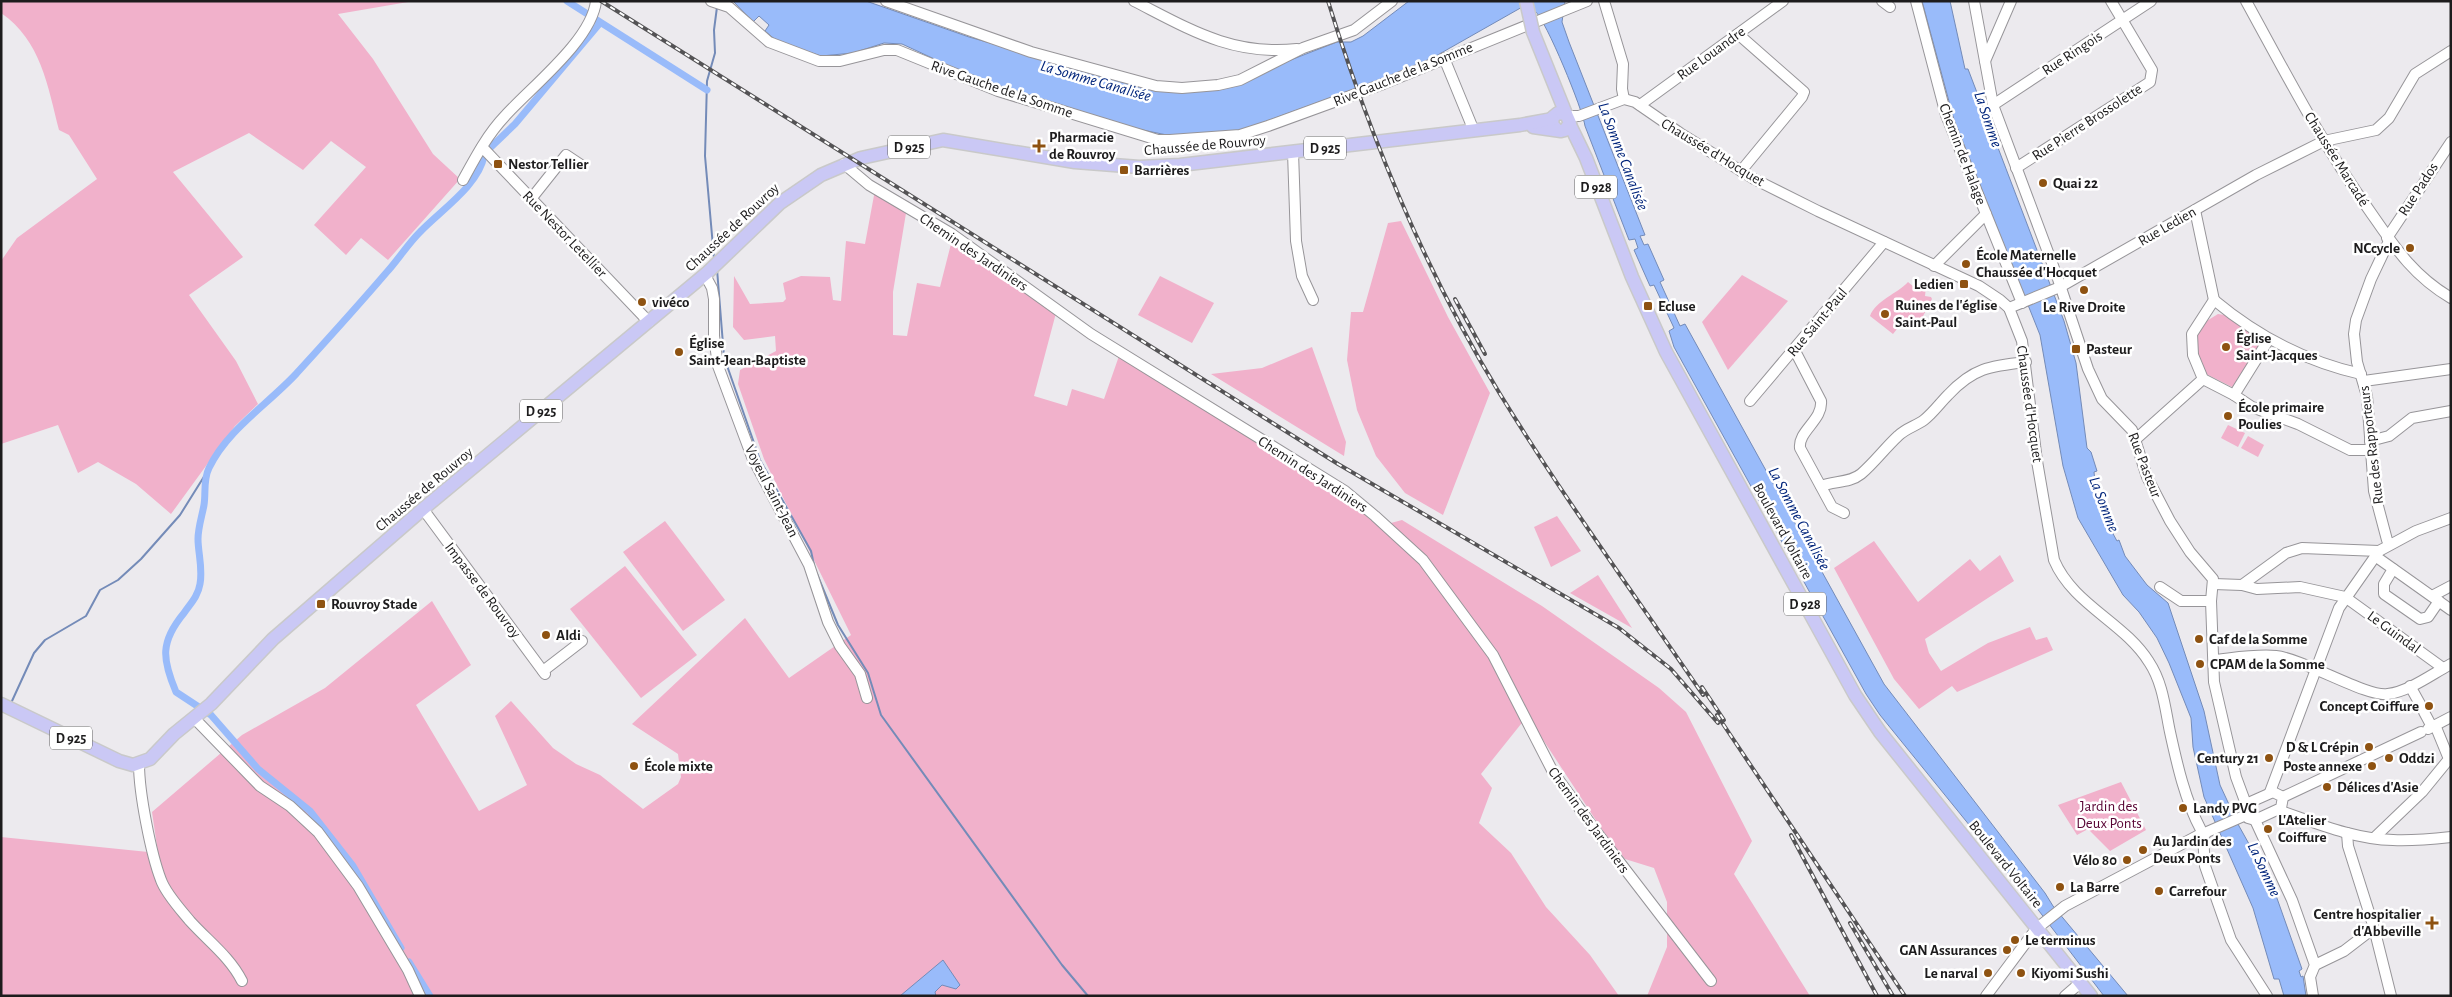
<svg xmlns="http://www.w3.org/2000/svg" width="2452" height="997" font-family="'Alegreya Sans',sans-serif">
<rect width="100%" height="100%" fill="#eceaee"/>
<g fill="#f1b1cb">
<path d="M1,1H414L338,14L373,59L433,154L460,179L388,260L361,238L346,255L314,225L366,167L331,141L303,170L249,133L173,172L243,257L189,295L236,361L258,404L235,426L171,514L136,484L98,462L78,473L58,425L1,444V261L17,238L97,179L69,135L59,130C48,87 41,40 1,13Z"/>
<polygon points="875,190 907,207 893,292 893,335 907,336 917,283 940,287 952,240 1056,313 1034,396 1067,406 1072,389 1104,399 1119,356 1330,477 1391,523 1402,520 1542,606 1659,688 1686,712 1752,841 1734,874 1810,996 1647,996 1667,947 1667,902 1654,868 1625,859 1603,831 1532,723 1521,724 1481,774 1492,788 1479,823 1511,853 1546,907 1590,955 1619,996 1,996 1,837 158,853 152,812 242,735 325,688 432,601 471,665 416,705 479,811 527,785 495,716 511,701 553,748 576,764 600,775 643,809 678,784 681,777 678,754 632,724 745,618 789,678 851,635 764,459 738,384 740,370 776,351 775,336 744,340 733,327 734,276 750,304 783,302 786,299 783,283 801,276 830,277 833,300 841,301 846,241 865,244"/>
<polygon points="1401,221 1448,317 1490,393 1443,515 1405,493 1376,456 1357,410 1347,360 1351,312 1363,312 1388,223"/>
<polygon points="1742,275 1788,301 1728,370 1702,322"/>
<polygon points="1160,276 1214,303 1192,343 1138,315"/>
<path d="M1908,282L1914,287H1926L1925,296L1931,297L1932,299L1922,318L1897,329L1893,334L1870,316C1876,300 1897,294 1908,282Z"/>
<polygon points="2218,314 2225,315 2262,342 2235,385 2232,387 2206,374 2196,353 2194,336 2205,322"/>
<polygon points="1312,347 1346,442 1344,456 1211,374 1262,368"/>
<polygon points="2228,425 2245,433 2238,447 2221,438"/>
<polygon points="2248,436 2264,445 2258,457 2241,448"/>
<polygon points="1557,516 1581,551 1551,567 1534,527"/>
<polygon points="665,521 725,600 683,631 623,552"/>
<polygon points="1874,541 1918,602 1970,559 1980,571 2000,555 2014,581 1925,639 1929,653 1941,671 1988,643 2030,627 2036,640 2047,637 2053,650 1957,692 1952,686 1919,709 1894,679 1834,568"/>
<polygon points="625,566 697,655 641,698 570,609"/>
<polygon points="1598,575 1632,628 1570,593"/>
<polygon points="2121,782 2146,830 2110,851 2088,829 2077,835 2058,805"/>
</g>
<g fill="#99bbfa" stroke="#748bb8">
<path d="M733,1H866L969,37L1156,90L1216,89L1337,42H1351L1363,36L1409,1H1565L1562,22L1569,42L1645,235L1640,236L1644,245L1648,244L1664,280L1660,282L1680,326L1685,324L1884,684L2045,893L2053,906L2128,996H2104L2039,911L1880,715L1866,694L1674,347L1669,331L1674,328L1654,285L1650,286L1634,250L1638,248L1635,239L1629,240L1585,126C1583,110 1546,20 1535,11C1533,9 1527,7 1524,6L1420,65L1234,133L1167,135L1123,126L1058,104L982,81L902,44L884,43L853,53L821,56L778,42L765,31L769,25L759,16L753,22Z"/>
<polygon points="1922,1 1950,1 1965,69 1968,69 2064,321 2076,363 2087,448 2091,452 2097,471 2094,472 2096,491 2106,521 2117,541 2119,540 2125,556 2147,585 2168,603 2204,711 2220,785 2239,826 2273,887 2302,969 2299,971 2301,977 2303,976 2306,996 2284,996 2279,979 2274,979 2253,908 2204,797 2193,747 2191,718 2169,663 2157,638 2139,612 2123,595 2078,518 2063,466 2040,335 1954,120"/>
<polygon points="943,960 960,985 956,989 942,985 935,992 936,996 900,996"/>
</g>
<g fill="none" stroke-linecap="round" stroke-linejoin="round">
<g stroke="#748bb8" stroke-width="2">
<polyline points="714,258 705,156 707,81 715,53 714,30 717,7"/>
<polyline points="717,269 724,357 760,460 811,551 814,565"/>
<polyline points="817,574 838,625 868,673 881,715 1062,965 1088,996"/>
<polyline points="12,701 34,653 45,640 86,616 100,590 118,580 141,559 180,515 205,475"/>
</g>
<g stroke="#99bbfa" stroke-width="7">
<polyline points="567,1 707,90"/>
<polyline points="490,148 515,124 600,23"/>
<path d="M401,948L353,866L310,811L258,769L211,715L176,692C162,659 160,642 184,613C191,603 198,596 200,584C203,568 198,553 198,539C198,528 202,516 204,505C206,493 203,480 209,468C227,430 267,405 296,374C326,341 357,307 386,273C398,260 407,245 420,232C440,211 479,185 484,156"/>
<polyline points="409,962 430,996"/>
</g>
<defs>
<g id="minor">
<polyline points="711,1 729,7 769,42 819,61 840,61 884,50 897,50 998,91 1158,140 1170,140 1240,135 1268,126 1383,84 1587,1"/>
<polyline points="886,1 1031,52 1156,86 1182,88 1218,85 1240,80 1303,48 1354,30 1392,1"/>
<path d="M1134,1C1189,29 1232,56 1297,49"/>
<polyline points="1604,1 1623,64 1622,89 1624,99"/>
<polyline points="1882,1 1890,7"/>
<polyline points="1916,1 1946,115 2022,303"/>
<polyline points="1974,1 1993,105 2058,279 2088,369 2102,399 2132,430 2147,477 2170,521 2190,552 2213,579 2211,601 2214,682 2236,777 2246,804"/>
<path d="M2246,1C2285,72 2322,144 2369,210C2394,246 2412,275 2451,298"/>
<polyline points="1738,34 1804,92 1802,97 1741,171"/>
<polyline points="1444,58 1474,131"/>
<polyline points="1985,61 2011,1"/>
<polyline points="1640,105 1783,1"/>
<polyline points="1993,105 2151,1"/>
<path d="M1568,116H1579L1624,99L1635,102L1680,133L1754,179L1818,211L1979,286L2000,300L2009,308L2022,341L2037,461L2054,560C2073,605 2124,622 2149,662C2163,683 2165,708 2170,732C2177,764 2185,800 2201,830"/>
<polyline points="482,147 649,322"/>
<polyline points="1293,152 1296,241 1302,276 1313,300"/>
<polyline points="844,164 869,185 952,234 1091,334 1345,491 1375,516 1423,560 1493,655 1553,772 1598,834 1711,981"/>
<polyline points="2016,168 2150,82 2152,70 2111,1"/>
<path d="M463,180C475,158 487,135 505,116C530,88 592,40 596,1"/>
<polyline points="531,199 566,155 581,165"/>
<polyline points="2195,210 2214,300"/>
<polyline points="2387,238 2451,142"/>
<polyline points="2389,241 2371,279 2356,320 2354,334 2357,362 2367,396 2374,491 2387,540 2390,544"/>
<polyline points="1934,266 1986,214"/>
<polyline points="705,275 712,288 714,299 714,336 718,366 752,457 809,565 828,622 840,646 860,674 867,698"/>
<polyline points="2214,300 2192,334 2193,355 2203,379 2234,395 2269,339"/>
<path d="M2214,300C2256,335 2307,362 2361,374"/>
<polyline points="2009,308 2060,287 2256,175 2324,141 2376,130 2389,118 2415,74 2451,51"/>
<path d="M1794,349L1821,401C1823,420 1798,431 1800,448L1832,507L1844,513"/>
<polyline points="2364,381 2451,369"/>
<polyline points="2234,395 2252,407 2298,424 2350,450 2370,450"/>
<polyline points="1750,401 1884,242"/>
<polyline points="2136,439 2203,379"/>
<polyline points="2370,441 2389,436 2412,418 2451,411"/>
<path d="M1821,486C1834,481 1850,483 1861,474C1874,463 1885,448 1898,436C1906,428 1916,426 1924,420C1933,413 1940,403 1948,395C1973,368 1990,366 2026,362"/>
<polyline points="423,509 545,674"/>
<polyline points="2375,556 2451,610"/>
<polyline points="2393,569 2384,584 2384,594 2420,619 2428,617 2439,601"/>
<polyline points="2214,584 2242,585 2257,589 2300,587 2345,597 2443,668"/>
<polyline points="2242,585 2286,553 2302,548 2379,551"/>
<polyline points="2160,587 2181,601 2211,601"/>
<polyline points="2432,596 2451,586"/>
<path d="M2214,660C2234,658 2256,654 2276,656C2304,659 2368,698 2388,694C2410,691 2432,674 2451,664"/>
<polyline points="543,671 582,641"/>
<polyline points="2410,686 2420,704"/>
<polyline points="2424,712 2432,727"/>
<polyline points="195,719 260,786 290,806 318,832 358,886 408,970 420,996"/>
<polyline points="2428,729 2451,717"/>
<path d="M139,764C139,793 151,854 161,880C166,894 181,910 190,921C208,941 230,957 242,981"/>
<polyline points="2270,792 2339,608 2379,551 2416,531 2451,518"/>
<polygon points="2273,792 2283,797 2281,808 2255,820 2248,818 2244,809 2246,804"/>
<polyline points="2283,797 2421,732"/>
<path d="M2278,810C2316,823 2353,839 2393,840C2412,841 2432,839 2451,837"/>
<polyline points="2255,820 2292,900 2315,965 2310,977 2313,996"/>
<polyline points="2347,833 2348,846 2374,928 2391,996"/>
<polyline points="2203,837 2205,866 2231,940 2267,996"/>
<polyline points="2203,837 2207,832 2246,815"/>
<polyline points="2374,838 2422,792 2449,759 2435,725"/>
<polyline points="2315,965 2344,951 2374,928"/>
<polyline points="1986,996 2036,929 2065,906 2199,835"/>
<polyline points="2065,996 2080,983"/>
</g>
<g id="major">
<polyline points="1533,32 1566,114"/>
<polyline points="1570,125 1586,158 1632,277 1666,352 1855,695 1880,732 2091,996"/>
<polyline points="1533,127 1561,131 1565,130 1570,123 1566,114 1558,113 1553,117 1552,124 1557,130"/>
<polyline points="1,704 119,761 133,765 150,759 174,734 211,704 273,639 423,509 708,272 780,203 821,175 861,158 943,140 1075,162 1139,167 1180,165 1520,125 1552,119"/>
</g>
</defs>
<use href="#minor" stroke="#979599" stroke-width="12"/>
<use href="#major" stroke="#c9c9c9" stroke-width="15"/>
<use href="#minor" stroke="#fff" stroke-width="10"/>
<use href="#major" stroke="#cac8f5" stroke-width="12"/>
<defs>
<g id="rail">
<polyline points="601,1 1338,464 1619,628 1671,669 1718,723"/>
<path d="M1328,1C1370,137 1426,273 1500,394C1563,497 1635,595 1703,695"/>
<polyline points="1455,299 1485,354"/>
<polyline points="1702,687 1724,720"/>
<polyline points="1717,715 1905,996"/>
<polyline points="1791,835 1877,996"/>
<polyline points="1850,923 1893,996"/>
</g>
</defs>
<use href="#rail" stroke="#545355" stroke-width="4"/>
<use href="#rail" stroke="#fff" stroke-width="2" stroke-dasharray="5.5" stroke-linecap="butt"/>
<defs>
<polyline id="major-bridge" points="1526,1 1533,32"/>
</defs>
<use href="#major-bridge" stroke="#c9c9c9" stroke-width="15" stroke-linecap="butt"/>
<use href="#major-bridge" stroke="#cac8f5" stroke-width="12"/>
</g>
<g fill="#8e5211" stroke="#fff" stroke-width="2">
<path d="M1036.5 138.5h5v5h5v5h-5v5h-5v-5h-5v-5h5z"/>
<rect x="493" y="159" width="10" height="10" rx="2.5"/>
<rect x="1119" y="165" width="10" height="10" rx="2.5"/>
<circle cx="2043" cy="183" r="5"/>
<circle cx="2410" cy="248" r="5"/>
<circle cx="1966" cy="264" r="5"/>
<rect x="1959" y="279" width="10" height="10" rx="2.5"/>
<circle cx="2084" cy="290" r="5"/>
<circle cx="642" cy="302" r="5"/>
<rect x="1643" y="301" width="10" height="10" rx="2.5"/>
<circle cx="1885" cy="314" r="5"/>
<circle cx="2226" cy="347" r="5"/>
<rect x="2071" y="344" width="10" height="10" rx="2.5"/>
<circle cx="679" cy="352" r="5"/>
<circle cx="2228" cy="416" r="5"/>
<rect x="316" y="599" width="10" height="10" rx="2.5"/>
<circle cx="546" cy="635" r="5"/>
<circle cx="2199" cy="639" r="5"/>
<circle cx="2200" cy="664" r="5"/>
<circle cx="2429" cy="706" r="5"/>
<circle cx="2369" cy="747" r="5"/>
<circle cx="2269" cy="758" r="5"/>
<circle cx="2389" cy="758" r="5"/>
<circle cx="634" cy="766" r="5"/>
<circle cx="2372" cy="766" r="5"/>
<circle cx="2327" cy="787" r="5"/>
<circle cx="2183" cy="808" r="5"/>
<circle cx="2268" cy="829" r="5"/>
<circle cx="2143" cy="850" r="5"/>
<circle cx="2127" cy="860" r="5"/>
<circle cx="2060" cy="887" r="5"/>
<circle cx="2159" cy="891" r="5"/>
<path d="M2429.5 915.5h5v5h5v5h-5v5h-5v-5h-5v-5h5z"/>
<circle cx="2015" cy="940" r="5"/>
<circle cx="2007" cy="950" r="5"/>
<circle cx="1988" cy="973" r="5"/>
<circle cx="2021" cy="973" r="5"/>
</g>
<g text-anchor="middle" stroke-width="5" stroke-linejoin="round" paint-order="stroke">
<g fill="#fff" stroke="#616061" stroke-width="1">
<rect x="888" y="135.5" width="42" height="23" rx="4"/>
<rect x="1304" y="136.5" width="42" height="23" rx="4"/>
<rect x="1575" y="175.5" width="42" height="23" rx="4"/>
<rect x="520" y="399.5" width="42" height="23" rx="4"/>
<rect x="1784" y="592.5" width="42" height="23" rx="4"/>
<rect x="50" y="726.5" width="42" height="23" rx="4"/>
</g>
<g font-size="14" font-weight="bold" fill="#1d1c1d">
<text x="909" y="152">D 925</text>
<text x="1325" y="153">D 925</text>
<text x="1596" y="192">D 928</text>
<text x="541" y="416">D 925</text>
<text x="1805" y="609">D 928</text>
<text x="71" y="743">D 925</text>
</g>
<g font-size="15" fill="#1d1c1d" stroke="#fff">
<text transform="translate(1711 53) rotate(-36)" y="5">Rue Louandre</text>
<text transform="translate(2072 53) rotate(-33)" y="5">Rue Ringois</text>
<text transform="translate(1403 74) rotate(-22)" y="5">Rive Gauche de la Somme</text>
<text transform="translate(1002 89) rotate(19)" y="5">Rive Gauche de la Somme</text>
<text transform="translate(2087 122) rotate(-33)" y="5">Rue Pierre Brossolette</text>
<text transform="translate(1205 145) rotate(-5)" y="5">Chaussée de Rouvroy</text>
<text transform="translate(1713 152) rotate(31)" y="5">Chaussée d'Hocquet</text>
<text transform="translate(1963 154) rotate(69)" y="5">Chemin de Halage</text>
<text transform="translate(2337 159) rotate(58)" y="5">Chaussée Marcadé</text>
<text transform="translate(2418 189) rotate(-57)" y="5">Rue Pados</text>
<text transform="translate(2167 226) rotate(-30)" y="5">Rue Ledien</text>
<text transform="translate(732 227) rotate(-43)" y="5">Chaussée de Rouvroy</text>
<text transform="translate(565 234) rotate(46)" y="5">Rue Nestor Letellier</text>
<text transform="translate(974 252) rotate(34)" y="5">Chemin des Jardiniers</text>
<text transform="translate(1817 322) rotate(-50)" y="5">Rue Saint-Paul</text>
<text transform="translate(2030 404) rotate(82)" y="5">Chaussée d'Hocquet</text>
<text transform="translate(2371 445) rotate(-97)" y="5">Rue des Rapporteurs</text>
<text transform="translate(2145 465) rotate(69)" y="5">Rue Pasteur</text>
<text transform="translate(1313 474) rotate(33)" y="5">Chemin des Jardiniers</text>
<text transform="translate(424 489) rotate(-40)" y="5">Chaussée de Rouvroy</text>
<text transform="translate(772 491) rotate(63)" y="5">Voyeul Saint-Jean</text>
<text transform="translate(1783 531) rotate(61)" y="5">Boulevard Voltaire</text>
<text transform="translate(483 590) rotate(53)" y="5">Impasse de Rouvroy</text>
<text transform="translate(2394 632) rotate(36)" y="5">Le Guindal</text>
<text transform="translate(1589 820) rotate(54)" y="5">Chemin des Jardiniers</text>
<text transform="translate(2006 864) rotate(51)" y="5">Boulevard Voltaire</text>
</g>
<g font-size="15" font-weight="bold" fill="#1d1c1d" stroke="#fff" text-anchor="start">
<text x="1049" y="142">Pharmacie<tspan x="1049" dy="17">de Rouvroy</tspan></text>
<text x="508" y="169">Nestor Tellier</text>
<text x="1134" y="175">Barrières</text>
<text x="2053" y="188">Quai 22</text>
<text x="2400" y="253" text-anchor="end">NCcycle</text>
<text x="1976" y="260">École Maternelle<tspan x="1976" dy="17">Chaussée d'Hocquet</tspan></text>
<text x="1954" y="289" text-anchor="end">Ledien</text>
<text x="652" y="307">vivéco</text>
<text x="1895" y="310">Ruines de l'église<tspan x="1895" dy="17">Saint-Paul</tspan></text>
<text x="1658" y="311">Ecluse</text>
<text x="2084" y="312" text-anchor="middle">Le Rive Droite</text>
<text x="2236" y="343">Église<tspan x="2236" dy="17">Saint-Jacques</tspan></text>
<text x="689" y="348">Église<tspan x="689" dy="17">Saint-Jean-Baptiste</tspan></text>
<text x="2086" y="354">Pasteur</text>
<text x="2238" y="412">École primaire<tspan x="2238" dy="17">Poulies</tspan></text>
<text x="331" y="609">Rouvroy Stade</text>
<text x="556" y="640">Aldi</text>
<text x="2209" y="644">Caf de la Somme</text>
<text x="2210" y="669">CPAM de la Somme</text>
<text x="2419" y="711" text-anchor="end">Concept Coiffure</text>
<text x="2359" y="752" text-anchor="end">D &amp; L Crépin</text>
<text x="2259" y="763" text-anchor="end">Century 21</text>
<text x="2399" y="763">Oddzi</text>
<text x="644" y="771">École mixte</text>
<text x="2362" y="771" text-anchor="end">Poste annexe</text>
<text x="2337" y="792">Délices d'Asie</text>
<text x="2193" y="813">Landy PVG</text>
<text x="2278" y="825">L'Atelier<tspan x="2278" dy="17">Coiffure</tspan></text>
<text x="2153" y="846">Au Jardin des<tspan x="2153" dy="17">Deux Ponts</tspan></text>
<text x="2117" y="865" text-anchor="end">Vélo 80</text>
<text x="2070" y="892">La Barre</text>
<text x="2169" y="896">Carrefour</text>
<text x="2421" y="919" text-anchor="end">Centre hospitalier<tspan x="2421" dy="17">d'Abbeville</tspan></text>
<text x="2025" y="945">Le terminus</text>
<text x="1997" y="955" text-anchor="end">GAN Assurances</text>
<text x="1978" y="978" text-anchor="end">Le narval</text>
<text x="2031" y="978">Kiyomi Sushi</text>
</g>
<g font-size="15" fill="#590434" stroke="#fff">
<text x="2109" y="811">Jardin des<tspan x="2109" dy="17">Deux Ponts</tspan></text>
</g>
<g font-size="16" font-style="italic" fill="#00247b" stroke="#fff">
<text transform="translate(1096 80) rotate(16)" y="6">La Somme Canalisée</text>
<text transform="translate(1989 119) rotate(71)" y="6">La Somme</text>
<text transform="translate(1624 156) rotate(69)" y="6">La Somme Canalisée</text>
<text transform="translate(2105 504) rotate(69)" y="6">La Somme</text>
<text transform="translate(1800 518) rotate(62)" y="6">La Somme Canalisée</text>
<text transform="translate(2265 869) rotate(65)" y="6">La Somme</text>
</g>
</g>
<rect width="2452" height="997" fill="none" stroke="#1d1c1d" stroke-width="5"/>
</svg>
